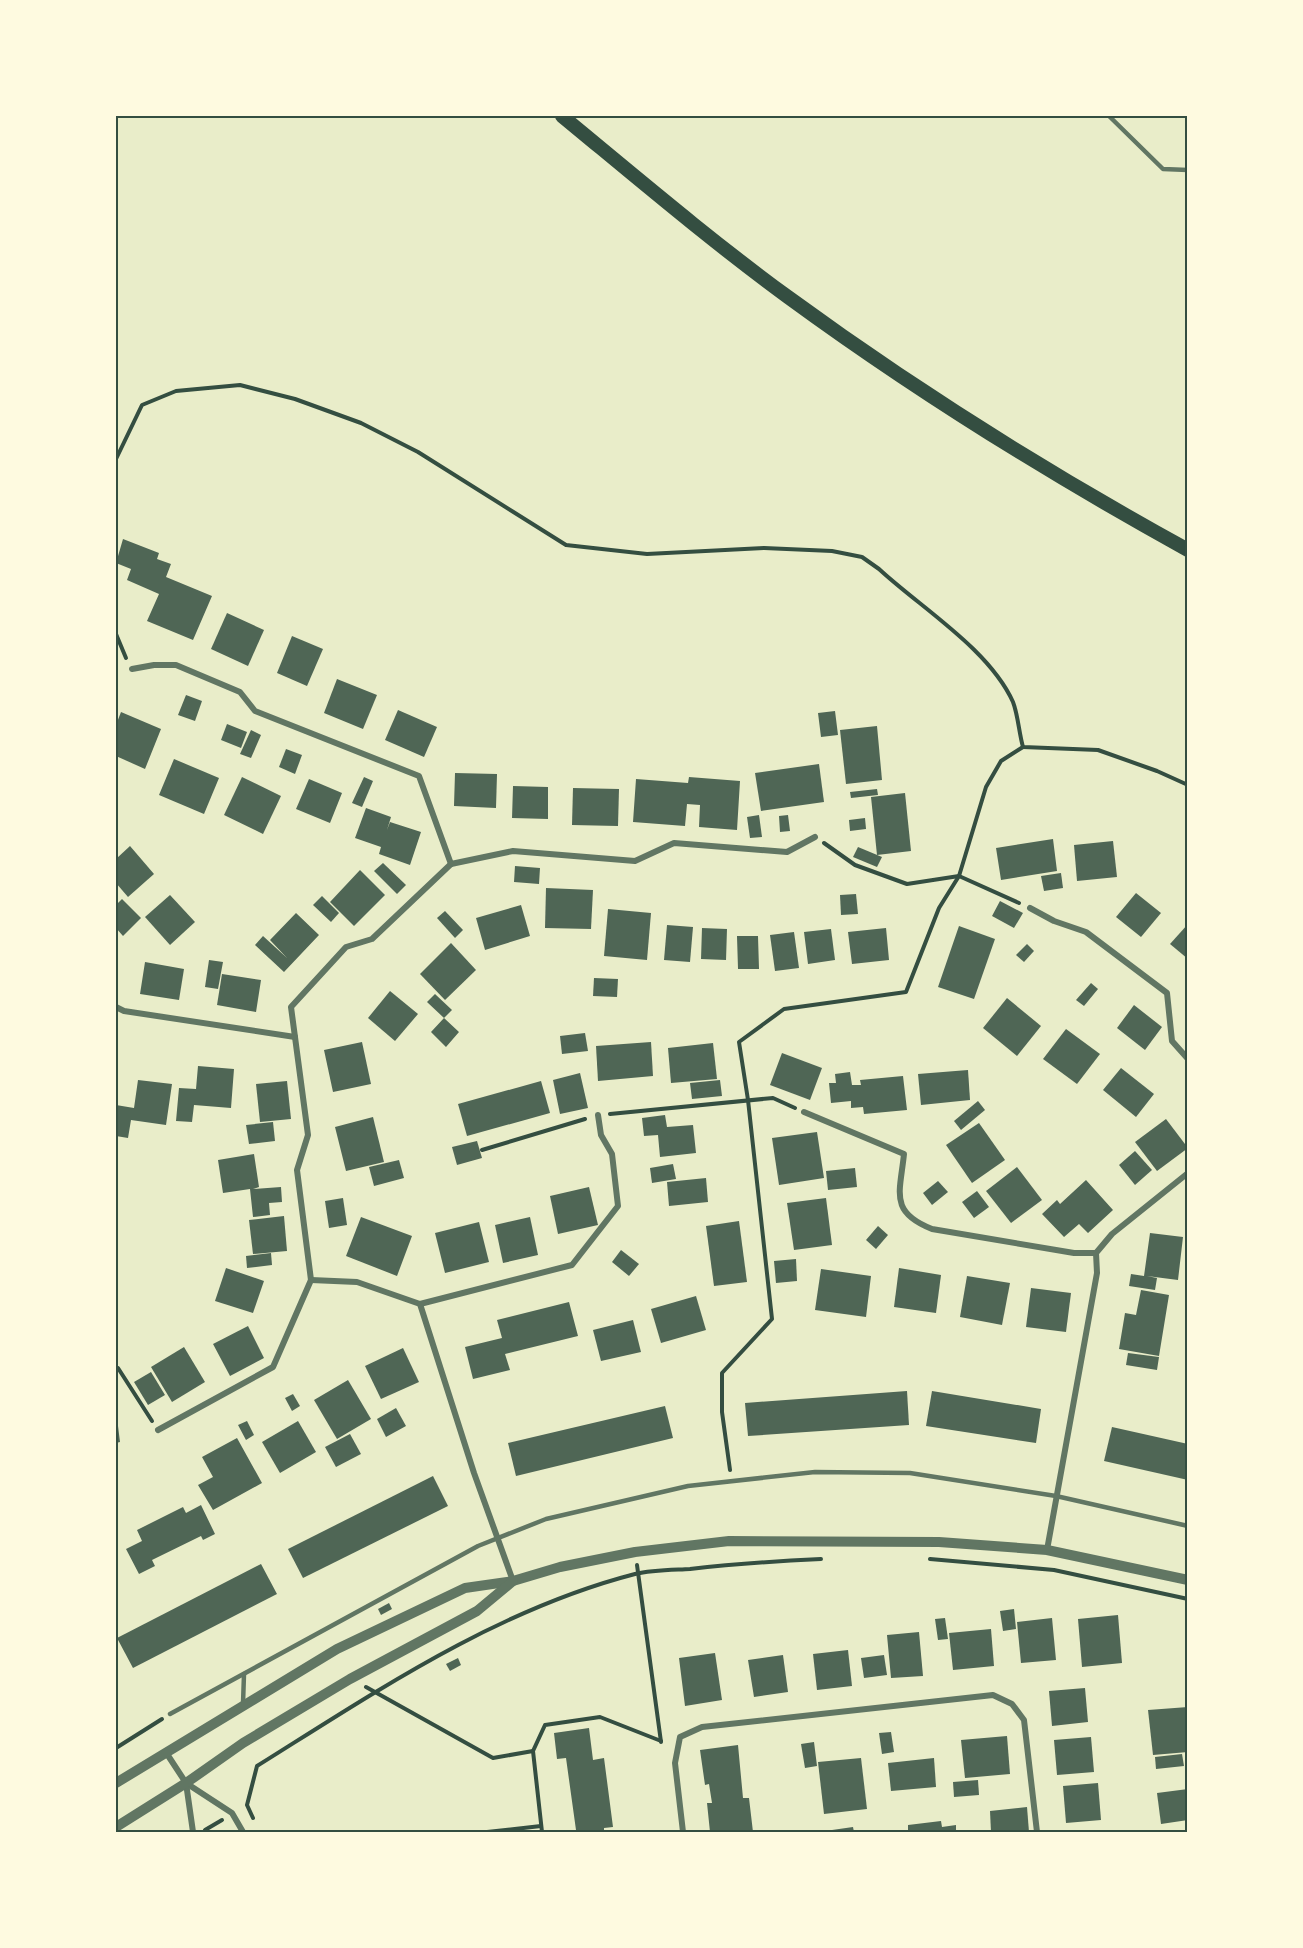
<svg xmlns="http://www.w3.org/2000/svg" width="1303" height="1948" font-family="Inter,sans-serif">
<rect width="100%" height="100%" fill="#e9edc9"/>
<g fill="#4f6655">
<polygon points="123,539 159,553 157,559 171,564 166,577 212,596 193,640 147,621 159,594 127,580 131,569 116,563"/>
<polygon points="227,613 264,630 248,666 211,649"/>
<polygon points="292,636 323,649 307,686 277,673"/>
<polygon points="337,679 377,695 363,729 324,713"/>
<polygon points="186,695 202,701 195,721 178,715"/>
<polygon points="398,710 437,727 424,757 385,740"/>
<polygon points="835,711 838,735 821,737 818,713"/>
<polygon points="121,712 161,729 145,769 116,756 116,725"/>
<polygon points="227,724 247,732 241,748 221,740"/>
<polygon points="877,726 882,780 846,784 840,730"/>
<polygon points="251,730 261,735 251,758 240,754"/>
<polygon points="286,749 302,755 295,774 279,767"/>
<polygon points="174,759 219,778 204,814 159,795"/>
<polygon points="819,764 824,802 761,811 755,773"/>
<polygon points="455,773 497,774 496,808 454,806"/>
<polygon points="242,777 281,796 263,834 224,815"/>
<polygon points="364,777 373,781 362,807 352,803"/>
<polygon points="689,777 740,781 737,830 699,827 700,805 687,804 685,826 633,822 636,779 688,783"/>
<polygon points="309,779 342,793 330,823 296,809"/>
<polygon points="513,786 548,787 548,819 512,818"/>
<polygon points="573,788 619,789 618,826 572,825"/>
<polygon points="877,789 878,795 851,798 850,792"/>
<polygon points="905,793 911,851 877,855 871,797"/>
<polygon points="366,808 391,817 387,830 390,822 421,832 410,865 379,854 381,847 355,838"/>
<polygon points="759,815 762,837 750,838 747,817"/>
<polygon points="788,815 790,831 780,832 779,816"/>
<polygon points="865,818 866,829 850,831 849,820"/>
<polygon points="1053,839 1057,871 1001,880 996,848"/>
<polygon points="1113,841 1117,877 1077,881 1074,845"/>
<polygon points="130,846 154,874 128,897 116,883 116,859"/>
<polygon points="858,847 882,857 877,867 853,857"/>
<polygon points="383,863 406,885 397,894 374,871"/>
<polygon points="515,866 540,868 539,884 514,882"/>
<polygon points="360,870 385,895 354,926 330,902"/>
<polygon points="1061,873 1063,888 1044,891 1041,876"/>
<polygon points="546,888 593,890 591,929 545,928"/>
<polygon points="1136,893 1161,913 1141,937 1116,917"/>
<polygon points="856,894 858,914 841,915 840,895"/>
<polygon points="170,895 195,922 170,945 145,917"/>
<polygon points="322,896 339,913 331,922 313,905"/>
<polygon points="122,899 141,918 123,936 116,928 116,905"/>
<polygon points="1000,901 1023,913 1014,928 992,916"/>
<polygon points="521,905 530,936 485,950 476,918"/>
<polygon points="608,909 651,913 647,960 604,956"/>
<polygon points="445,911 463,930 455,938 437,918"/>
<polygon points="296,913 319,935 284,972 255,945 263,936 287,958 270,940"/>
<polygon points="1188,924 1188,959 1170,944"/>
<polygon points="667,925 693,927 690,962 664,960"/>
<polygon points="959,926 995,939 974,999 938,987"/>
<polygon points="702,928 727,929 726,960 701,959"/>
<polygon points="886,928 889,960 852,964 848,932"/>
<polygon points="831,929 835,960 808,964 804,932"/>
<polygon points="794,932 799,968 775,971 770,935"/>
<polygon points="737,936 758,936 759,969 738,969"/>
<polygon points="451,943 476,970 445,1000 420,974"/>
<polygon points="1027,944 1034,951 1024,962 1016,955"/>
<polygon points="209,960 223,962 218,989 205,987"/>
<polygon points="145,962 184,969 179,1000 140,994"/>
<polygon points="222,974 261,980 256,1012 217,1005"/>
<polygon points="594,978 618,979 617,997 593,996"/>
<polygon points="1091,983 1098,989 1084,1006 1076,1000"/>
<polygon points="390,991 418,1014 395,1041 368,1018"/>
<polygon points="435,994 452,1010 444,1018 459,1032 446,1047 431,1032 444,1018 427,1002"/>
<polygon points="1007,998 1041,1026 1017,1056 983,1028"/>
<polygon points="1134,1005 1162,1027 1145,1050 1117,1028"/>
<polygon points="1066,1029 1100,1054 1077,1084 1043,1059"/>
<polygon points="585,1033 588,1051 562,1054 560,1036"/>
<polygon points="362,1042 371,1084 333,1092 324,1050"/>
<polygon points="651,1042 653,1076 598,1081 596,1046"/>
<polygon points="713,1043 717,1079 671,1083 668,1048"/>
<polygon points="782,1053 822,1068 810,1100 770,1085"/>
<polygon points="198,1066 234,1069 231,1108 194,1105 192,1122 176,1121 179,1088 196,1089"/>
<polygon points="1121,1068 1154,1094 1136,1117 1103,1090"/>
<polygon points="968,1070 970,1100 921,1105 918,1074"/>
<polygon points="850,1072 852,1085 861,1085 860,1080 903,1076 907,1110 864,1114 863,1107 851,1108 851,1101 831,1103 829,1083 836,1083 835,1074"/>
<polygon points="580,1073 588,1108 560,1114 553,1080"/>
<polygon points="138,1080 172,1084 166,1125 131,1120 128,1138 116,1136 116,1105 134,1108"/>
<polygon points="720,1080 722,1096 692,1099 690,1083"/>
<polygon points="287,1081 291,1119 260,1122 256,1084"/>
<polygon points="541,1081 550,1113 467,1136 458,1104"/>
<polygon points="978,1101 985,1110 961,1130 954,1121"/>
<polygon points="665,1115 667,1127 693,1125 696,1153 660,1157 658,1135 644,1136 642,1118"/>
<polygon points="373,1117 384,1162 346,1171 335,1127"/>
<polygon points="1166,1119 1188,1148 1157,1171 1135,1142"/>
<polygon points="273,1122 275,1141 249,1144 246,1125"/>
<polygon points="979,1123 1005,1160 972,1183 946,1145"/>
<polygon points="817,1132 824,1178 779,1185 772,1138"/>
<polygon points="477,1141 482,1158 457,1165 452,1147"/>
<polygon points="1135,1151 1152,1170 1135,1185 1119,1165"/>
<polygon points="254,1154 259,1187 253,1189 281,1187 282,1202 269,1203 270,1215 253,1217 250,1189 223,1193 218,1160"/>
<polygon points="399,1160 404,1178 374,1186 369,1167"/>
<polygon points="673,1164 676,1179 652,1183 650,1168"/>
<polygon points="1017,1167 1042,1200 1011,1223 986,1191"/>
<polygon points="855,1168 857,1187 828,1190 826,1171"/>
<polygon points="706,1178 708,1202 669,1206 667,1182"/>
<polygon points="1086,1180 1113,1210 1088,1233 1079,1224 1064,1237 1042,1214 1057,1200 1060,1204"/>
<polygon points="938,1181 948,1192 932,1205 923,1193"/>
<polygon points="589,1187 598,1225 558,1234 550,1196"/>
<polygon points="977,1191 989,1207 974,1218 962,1202"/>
<polygon points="343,1198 347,1225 329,1228 325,1201"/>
<polygon points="826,1198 832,1245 794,1250 787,1203"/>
<polygon points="284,1216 287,1251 253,1254 249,1220"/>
<polygon points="361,1217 412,1236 397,1276 346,1256"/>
<polygon points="530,1217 538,1255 503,1263 495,1225"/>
<polygon points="739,1221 747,1282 714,1286 706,1226"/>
<polygon points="479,1222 489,1262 445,1273 435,1233"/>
<polygon points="878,1226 888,1235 876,1249 866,1240"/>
<polygon points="1150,1233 1183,1237 1178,1280 1147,1276 1157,1278 1155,1290 1129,1286 1131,1274 1144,1276"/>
<polygon points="621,1250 639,1264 629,1276 612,1262"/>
<polygon points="271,1253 272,1265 247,1268 246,1256"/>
<polygon points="796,1259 797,1281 776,1283 774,1261"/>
<polygon points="226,1268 264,1281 253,1313 215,1301"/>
<polygon points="899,1268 941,1275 936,1313 894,1307"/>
<polygon points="821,1269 871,1276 866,1317 815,1310"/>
<polygon points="967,1276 1010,1283 1002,1325 960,1317"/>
<polygon points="1031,1288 1071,1293 1066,1332 1026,1327"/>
<polygon points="1141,1290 1169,1295 1159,1356 1119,1349 1125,1313 1136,1315"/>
<polygon points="696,1296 706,1330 661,1343 651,1309"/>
<polygon points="569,1302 578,1336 505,1354 510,1370 473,1379 465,1347 502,1338 497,1320"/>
<polygon points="633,1320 641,1352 601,1361 593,1330"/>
<polygon points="248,1326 264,1358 230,1376 213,1344"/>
<polygon points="184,1347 205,1382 172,1402 151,1367"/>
<polygon points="403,1348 419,1382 381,1399 365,1366"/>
<polygon points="1128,1353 1159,1357 1157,1370 1126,1365"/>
<polygon points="151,1372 165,1395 148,1405 134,1382"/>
<polygon points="348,1380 371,1419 337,1439 314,1400"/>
<polygon points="907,1391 909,1425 748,1436 745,1403"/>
<polygon points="932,1391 1041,1409 1036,1443 926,1426"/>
<polygon points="293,1394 300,1406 292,1411 285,1398"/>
<polygon points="665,1406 673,1438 516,1476 508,1443"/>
<polygon points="396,1408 406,1426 386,1437 377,1419"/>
<polygon points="116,1410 120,1442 116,1443"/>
<polygon points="247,1421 254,1435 246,1440 238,1425"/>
<polygon points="298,1421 316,1452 280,1473 262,1442"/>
<polygon points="1112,1427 1188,1444 1188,1480 1104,1461"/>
<polygon points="350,1434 361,1454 336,1467 325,1447"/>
<polygon points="237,1438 262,1483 213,1510 198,1485 213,1477 202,1457"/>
<polygon points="433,1476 448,1506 303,1578 288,1549"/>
<polygon points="201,1505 215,1534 203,1540 201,1536 152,1560 155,1566 139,1574 126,1549 142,1541 137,1530 183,1507 186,1513"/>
<polygon points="261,1564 277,1594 133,1668 117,1638"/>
<polygon points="389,1603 392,1609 381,1615 378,1609"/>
<polygon points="1014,1609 1016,1629 1003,1631 1000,1611"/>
<polygon points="1118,1615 1122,1663 1082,1667 1078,1619"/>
<polygon points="945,1618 948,1639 938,1640 935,1619"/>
<polygon points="1052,1618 1056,1660 1021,1663 1017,1622"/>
<polygon points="991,1629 994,1666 953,1670 949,1633"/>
<polygon points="919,1632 923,1676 891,1678 887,1635"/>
<polygon points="848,1650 852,1686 817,1690 813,1654"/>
<polygon points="715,1653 722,1700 685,1706 679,1658"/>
<polygon points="783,1655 788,1692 754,1697 748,1660"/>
<polygon points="884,1655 887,1675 864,1678 861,1658"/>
<polygon points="458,1658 461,1665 450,1671 446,1664"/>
<polygon points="1085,1688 1088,1722 1052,1726 1049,1691"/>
<polygon points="1188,1707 1188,1752 1153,1755 1148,1710"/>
<polygon points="589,1728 593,1760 604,1758 613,1827 604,1828 604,1832 566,1832 576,1830 566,1758 557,1759 554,1733"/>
<polygon points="891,1732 894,1752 882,1754 879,1733"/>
<polygon points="1007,1736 1010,1774 965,1778 961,1740"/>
<polygon points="1091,1737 1094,1772 1057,1775 1054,1740"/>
<polygon points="814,1742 817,1766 805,1768 801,1744"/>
<polygon points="738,1745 743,1798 749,1798 753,1832 710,1832 707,1803 712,1803 709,1784 705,1785 700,1750"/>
<polygon points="1182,1754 1184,1766 1156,1769 1155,1757"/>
<polygon points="861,1758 867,1809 824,1814 818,1762"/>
<polygon points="934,1758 936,1787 891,1791 888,1763"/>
<polygon points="978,1780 979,1795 954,1797 953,1782"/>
<polygon points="1098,1783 1101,1820 1066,1823 1063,1786"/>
<polygon points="1188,1789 1188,1820 1161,1824 1157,1793"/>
<polygon points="1027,1807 1029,1832 991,1832 990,1811"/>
<polygon points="941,1821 942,1827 956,1825 956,1832 908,1832 908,1825"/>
<polygon points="853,1827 854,1832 825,1832 825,1831"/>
</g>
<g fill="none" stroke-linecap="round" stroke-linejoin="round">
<g stroke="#344e41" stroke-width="4">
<path d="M116,459L142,405L176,391L240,385L295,399L361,423L418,452L566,545L647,554L764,548L832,551L862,557L879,569C921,608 989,649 1013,702C1018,715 1019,733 1023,747L1098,750L1157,771L1188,785"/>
<polyline points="116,634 126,658"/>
<polyline points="824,843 855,865 907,884 959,876 1019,903"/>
<polyline points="610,1114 773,1098 795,1108"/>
<polyline points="482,1150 585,1119"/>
<polyline points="116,1368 118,1368 152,1421"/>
<polyline points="730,1470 722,1412 722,1373 772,1319 748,1100 739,1042 784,1009 906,992 939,908 959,876 986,787 1001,761 1023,747"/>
<polyline points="930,1559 1054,1570 1188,1599"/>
<polyline points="637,1565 661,1742"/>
<polyline points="366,1687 493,1758 533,1751 545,1725 600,1717 661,1741"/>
<polyline points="116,1748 162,1719"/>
<polyline points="533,1751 542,1832"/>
<path d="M253,1818L247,1805L257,1766C377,1691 496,1610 635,1574C652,1570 672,1570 690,1569C733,1564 777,1561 821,1559"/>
<polyline points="205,1830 222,1820"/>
<polyline points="487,1832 541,1826"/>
</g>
<g stroke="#617663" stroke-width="4.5">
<polyline points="1109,116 1163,169 1188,170"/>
<polyline points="243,1704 244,1674"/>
<polyline points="170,1714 478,1546 546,1519 688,1486 815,1472 910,1473 1056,1496 1188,1526"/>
</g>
<g stroke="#617663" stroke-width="6">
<polyline points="132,669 154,665 176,665 240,692 255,711 419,776 451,864"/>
<polyline points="451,864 513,851 635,861 674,843 787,852 815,837"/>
<polyline points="1030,908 1054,921 1086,932 1167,993 1172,1041 1188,1059"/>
<polyline points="116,1007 124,1011 295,1037"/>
<path d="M804,1112L904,1154C900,1193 889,1212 932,1229L1074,1253H1096"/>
<polyline points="311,1280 297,1170 308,1135 291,1007 346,947 372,939 451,864"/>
<polyline points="311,1280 357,1282 420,1304 474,1473 513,1581"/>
<polyline points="420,1304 572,1265 618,1206 612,1154 601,1135 598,1115"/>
<polyline points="158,1430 273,1367 311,1280"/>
<polyline points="1047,1550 1097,1273 1096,1253 1112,1234 1188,1173"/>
<polyline points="167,1754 186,1783 232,1813 243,1832"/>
<polyline points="186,1783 193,1832"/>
<polyline points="683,1832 675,1763 680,1737 702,1727 993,1695 1012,1704 1024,1720 1037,1832"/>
</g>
<g stroke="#617663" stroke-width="10">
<polyline points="116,1783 337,1649 465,1588 513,1581 560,1567 635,1552 729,1541 939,1542 1047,1550 1188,1580"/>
<polyline points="116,1827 186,1783 243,1743 350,1679 477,1611 513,1581"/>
</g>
<path stroke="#344e41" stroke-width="14" d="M562,116C636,177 710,240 788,297C915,390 1050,474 1188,550"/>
</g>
<rect width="1303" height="1948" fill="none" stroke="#fefae0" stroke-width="234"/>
<rect x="117" y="117" width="1069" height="1714" fill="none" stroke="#344e41" stroke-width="2"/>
</svg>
